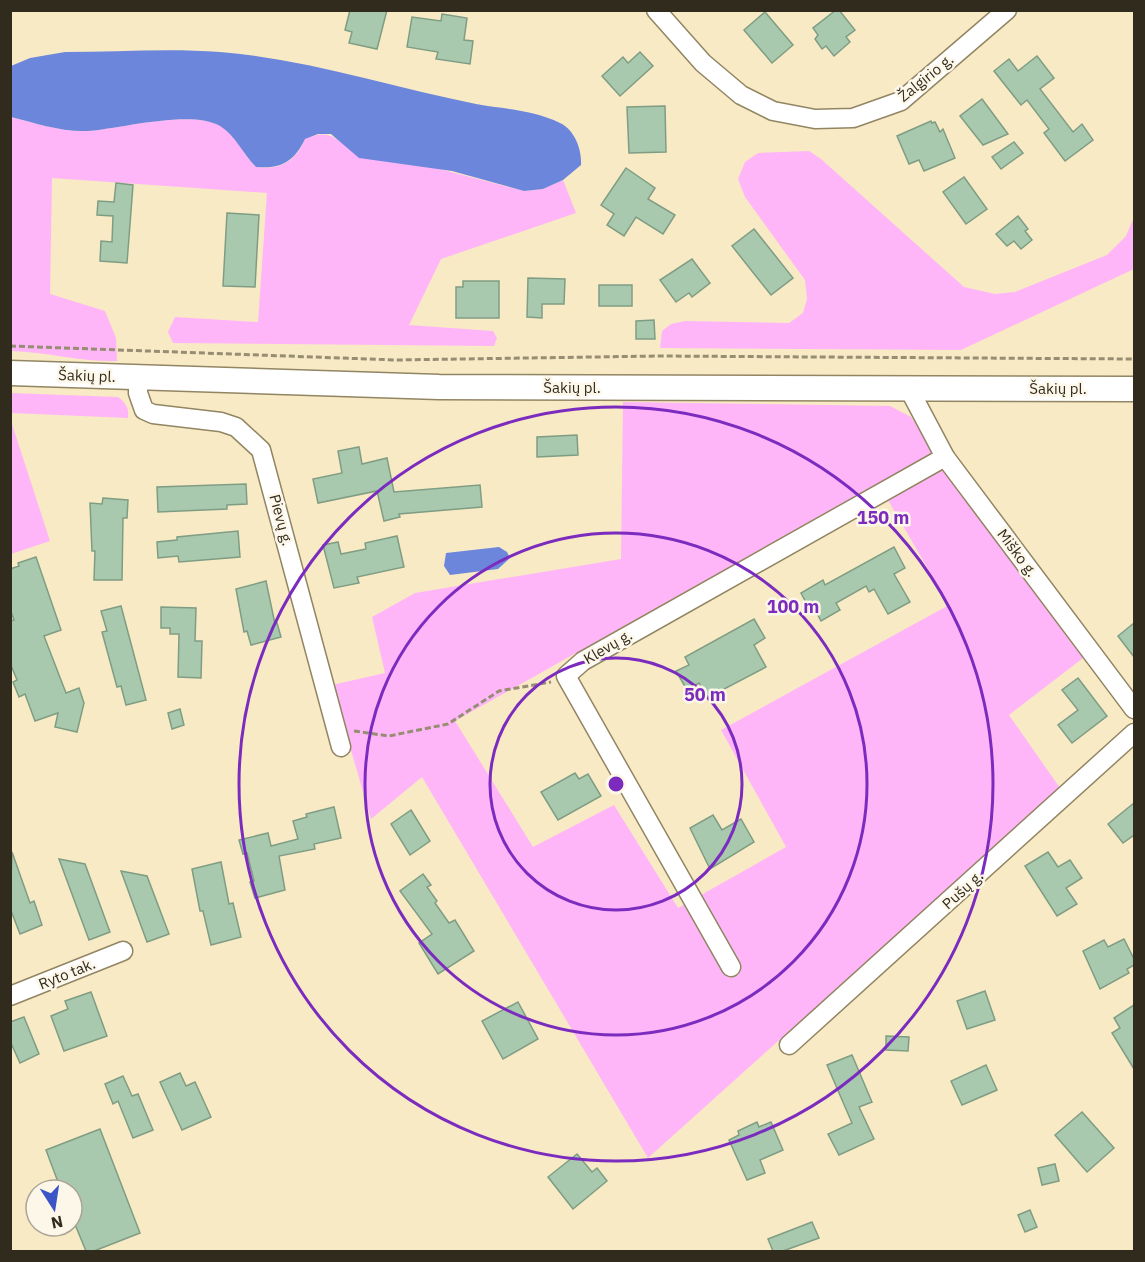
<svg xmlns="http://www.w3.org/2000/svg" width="1145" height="1262" font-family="'IBM Plex Sans',sans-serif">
<rect width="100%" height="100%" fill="#f8eac5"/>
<g fill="#feb6f8" fill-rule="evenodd">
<path d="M10,117C35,123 61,132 87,131C120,129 191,109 220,126C236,135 243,154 256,167C281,170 295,162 305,139C321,132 330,133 343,144L524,191L543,189L563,180L576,213L441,259L409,325L493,331L497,338L494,346L173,343L168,332L175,317L258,322L267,193L52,178L50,294L105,311L116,338L117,361C81,362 47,352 11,351Z"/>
<polygon points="809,151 821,159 964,287 995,294 1015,292 1107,255 1126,236 1134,217 1134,269 961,350 660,348 662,331 671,324 685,321 789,323 803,313 807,299 805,280 745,197 738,179 745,162 758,153"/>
<path d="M11,393L118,397C126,403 129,408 128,418L11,413Z"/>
<path d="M623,402L890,406L911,417L970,505L1083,658L1009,715L1060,788L648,1158L422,777L371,819L332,685L385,673L372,617L415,593L621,559ZM878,483L949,605L721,730L786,847L678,908L614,805L533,847L455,721Z"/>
<polygon points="10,418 50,541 11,554 10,554"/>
</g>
<g fill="#6c86dc">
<path d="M65,52C116,52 169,48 220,52C307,59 391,87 476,104C504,109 533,110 560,123C575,130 582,150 581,165L563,180L543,189L524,191L452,171L359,158L331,134H318L305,139C294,162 281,169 256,167C243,154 236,136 220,126C191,109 120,129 87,131C61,132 35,123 11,117V66L30,58Z"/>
<polygon points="499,547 507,552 510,558 498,569 450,575 444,566 446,553"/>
</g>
<g fill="#a9c9ae" stroke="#7f9d83" stroke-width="1.5">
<polygon points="350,10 387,10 377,49 349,43 352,32 345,30"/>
<polygon points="836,10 839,10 855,30 846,37 850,42 834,56 826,46 822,49 815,39 818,35 813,28"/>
<polygon points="765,12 793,45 772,63 744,30"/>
<polygon points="442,14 467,18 464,40 473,41 470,64 436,59 438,52 407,47 412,17 441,21"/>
<polygon points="640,52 653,66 620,96 602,76 623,57 628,63"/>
<polygon points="1037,56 1054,78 1040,89 1073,132 1082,124 1093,140 1065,161 1044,133 1049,129 1027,100 1021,105 994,71 1009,59 1018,71"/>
<polygon points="982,99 1008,134 983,145 960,116"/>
<polygon points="665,106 666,152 629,153 627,107"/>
<polygon points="931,121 932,123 935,122 940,132 943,129 955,158 924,171 919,160 909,164 897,136"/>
<polygon points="1014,142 1023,153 1001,169 992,157"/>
<polygon points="626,168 655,188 648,199 675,215 663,234 636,217 624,236 607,225 614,214 601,205"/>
<polygon points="964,177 987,209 966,224 943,192"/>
<polygon points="116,183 133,185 127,263 100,261 101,241 112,242 113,216 97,215 98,201 114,202"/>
<polygon points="227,213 259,215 255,287 223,286"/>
<polygon points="1018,216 1028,229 1025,231 1032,240 1021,249 1014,241 1007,246 996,234"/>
<polygon points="754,229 793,278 771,295 732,246"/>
<polygon points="692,259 710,283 692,297 689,293 676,302 660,280"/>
<polygon points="528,278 565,279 564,304 542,304 542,318 527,317"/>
<polygon points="463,281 499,281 499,318 456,318 456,287 463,287"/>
<rect x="599" y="285" width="33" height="21"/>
<polygon points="654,320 655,339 636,339 636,321"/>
<polygon points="577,435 578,455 537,457 537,437"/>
<polygon points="359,447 362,464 387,458 394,492 480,485 482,507 399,514 400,517 384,521 377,491 318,503 313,479 342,473 338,451"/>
<polygon points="246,484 247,504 227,505 227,509 158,512 157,487"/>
<polygon points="103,498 128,500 127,518 123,518 122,580 94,580 95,551 92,551 90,503 102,504"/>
<polygon points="238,531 240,557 179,562 178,556 158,558 157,542 177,540 177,537"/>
<polygon points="397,536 404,567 357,577 359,583 334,588 323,545 338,542 341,554 366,549 365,543"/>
<polygon points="894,547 905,568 894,574 910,602 888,614 874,589 869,592 866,586 836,603 840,610 821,621 813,606 809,608 801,593 823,580 825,585"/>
<polygon points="36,557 61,630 44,636 66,693 79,688 84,703 77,732 55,727 58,713 35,721 25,694 19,697 13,682 17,680 10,663 10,621 14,620 10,609 10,569 19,566 18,563"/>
<polygon points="266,581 275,624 277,623 281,637 251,645 247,631 244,632 236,589"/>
<polygon points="121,606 146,700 126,705 121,686 117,687 102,632 107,631 101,611"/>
<polygon points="161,607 196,608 195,641 202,641 201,678 178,677 179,634 170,634 170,628 161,628"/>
<polygon points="754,619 765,638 754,645 766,667 707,698 699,683 687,690 676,671 689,665 685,657"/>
<polygon points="1134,623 1134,657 1118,636"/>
<polygon points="1078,678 1107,716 1072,743 1058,725 1078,710 1062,690"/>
<polygon points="180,709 184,725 172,729 168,713"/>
<polygon points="575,773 579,779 588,774 601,796 558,820 541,792"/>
<polygon points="1134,803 1134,835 1123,843 1108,824"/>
<polygon points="334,807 341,838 314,844 315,849 279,856 285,890 255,898 250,882 254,881 247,853 243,854 239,840 268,833 271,846 298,839 293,821 307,817 306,814"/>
<polygon points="411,810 430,841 410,855 391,824"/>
<polygon points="713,815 722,830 741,819 754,842 710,869 690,828"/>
<polygon points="12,852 30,903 34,901 42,925 20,934 10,908"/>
<polygon points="1048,852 1058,867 1070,860 1082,878 1066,888 1077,904 1057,916 1025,866"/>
<polygon points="59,859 85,864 110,932 89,940"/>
<polygon points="221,862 229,904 233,903 241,937 211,945 203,911 200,911 192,869"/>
<polygon points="121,871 147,876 169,934 147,942"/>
<polygon points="423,874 431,885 427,887 437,901 435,903 449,923 455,920 474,951 438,974 419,943 432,934 400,891"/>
<polygon points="1124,939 1134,959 1134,965 1127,969 1129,973 1100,989 1083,951 1104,940 1108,947"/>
<polygon points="985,991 995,1020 967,1029 957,1001"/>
<polygon points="91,992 107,1036 64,1051 51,1016 68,1009 65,1001"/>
<polygon points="518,1002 538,1039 503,1059 482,1021"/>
<polygon points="1134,1005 1134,1069 1112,1033 1120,1028 1114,1018"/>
<polygon points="24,1017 39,1054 20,1063 10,1041 10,1022"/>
<polygon points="886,1036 909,1037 908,1051 886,1050"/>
<polygon points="852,1055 872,1102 859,1107 874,1139 839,1155 828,1134 852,1123 827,1065"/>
<polygon points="986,1065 997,1090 962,1105 951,1081"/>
<polygon points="180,1073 186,1086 195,1082 211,1117 182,1130 160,1082"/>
<polygon points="123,1076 132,1096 138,1094 153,1130 133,1138 118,1101 113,1104 105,1084"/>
<polygon points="1082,1112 1114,1148 1087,1172 1055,1135"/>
<polygon points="757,1122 759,1127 771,1122 783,1150 760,1160 765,1173 747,1180 729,1140 739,1135 738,1131"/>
<polygon points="100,1129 140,1233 94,1251 86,1251 72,1217 72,1190 61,1190 46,1150"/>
<polygon points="577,1154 592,1172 597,1168 607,1181 573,1209 548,1177"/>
<polygon points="1055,1164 1059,1181 1042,1185 1038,1168"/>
<polygon points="1030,1210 1037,1227 1025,1232 1018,1215"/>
<polygon points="812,1222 819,1238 783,1251 773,1251 768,1239"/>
</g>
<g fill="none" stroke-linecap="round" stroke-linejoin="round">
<defs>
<g id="minor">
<polyline points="656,10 703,63 741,95 773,111 815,119 853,118 901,101 1007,10"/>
<polyline points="138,378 138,393 144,410 153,414 221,422 236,427 261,450 341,747"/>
<polyline points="909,389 945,457 1134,709"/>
<polyline points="731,967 566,676 583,661 945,457"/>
<polyline points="10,996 123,951"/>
<polyline points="789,1045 1134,733"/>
</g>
<polyline id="major" points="10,373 439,387 1134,389"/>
</defs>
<use href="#minor" stroke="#928563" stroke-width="21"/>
<use href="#major" stroke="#928563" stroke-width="27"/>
<g stroke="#968d73" stroke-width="3" stroke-dasharray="6 3" stroke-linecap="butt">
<polyline points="10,346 396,360 659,356 1134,359"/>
<polyline points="354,731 389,736 448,724 499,691 551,682"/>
</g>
<use href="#minor" stroke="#fff" stroke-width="18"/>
<use href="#major" stroke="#fff" stroke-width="24"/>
</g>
<g fill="none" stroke="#7b2cbf" stroke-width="3">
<circle cx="616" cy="784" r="126"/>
<circle cx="616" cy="784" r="251"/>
<circle cx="616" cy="784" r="377"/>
</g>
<g text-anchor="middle" stroke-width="5" stroke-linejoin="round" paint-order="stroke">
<g font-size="15" fill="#302b1d" stroke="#fdf7e9">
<text transform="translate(926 78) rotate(-39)" y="5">Žalgirio g.</text>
<text transform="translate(87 376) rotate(2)" y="5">Šakių pl.</text>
<text x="572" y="393">Šakių pl.</text>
<text x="1058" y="394">Šakių pl.</text>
<text transform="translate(281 520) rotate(75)" y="5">Pievų g.</text>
<text transform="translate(1017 553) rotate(53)" y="5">Miško g.</text>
<text transform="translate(608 647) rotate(-30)" y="5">Klevų g.</text>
<text transform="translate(963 890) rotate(-42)" y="5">Pušų g.</text>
<text transform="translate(67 974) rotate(-22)" y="5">Ryto tak.</text>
</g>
</g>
<circle cx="616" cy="784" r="9" fill="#7b2cbf" stroke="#fdf7e9" stroke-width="3"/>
<g font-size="18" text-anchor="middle" font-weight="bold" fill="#7b2cbf" stroke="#fdf7e9" stroke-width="5" stroke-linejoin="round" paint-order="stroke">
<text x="883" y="524">150 m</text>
<text x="793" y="613">100 m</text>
<text x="705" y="701">50 m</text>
</g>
<rect width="1145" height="1262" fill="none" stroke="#302b1d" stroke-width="24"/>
<g transform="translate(54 1208) rotate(168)"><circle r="28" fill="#fdf7e9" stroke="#aba597" stroke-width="1.5"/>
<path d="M0-4.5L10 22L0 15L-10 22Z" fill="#3b54c6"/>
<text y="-9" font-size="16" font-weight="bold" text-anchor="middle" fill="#302b1d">N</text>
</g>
</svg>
